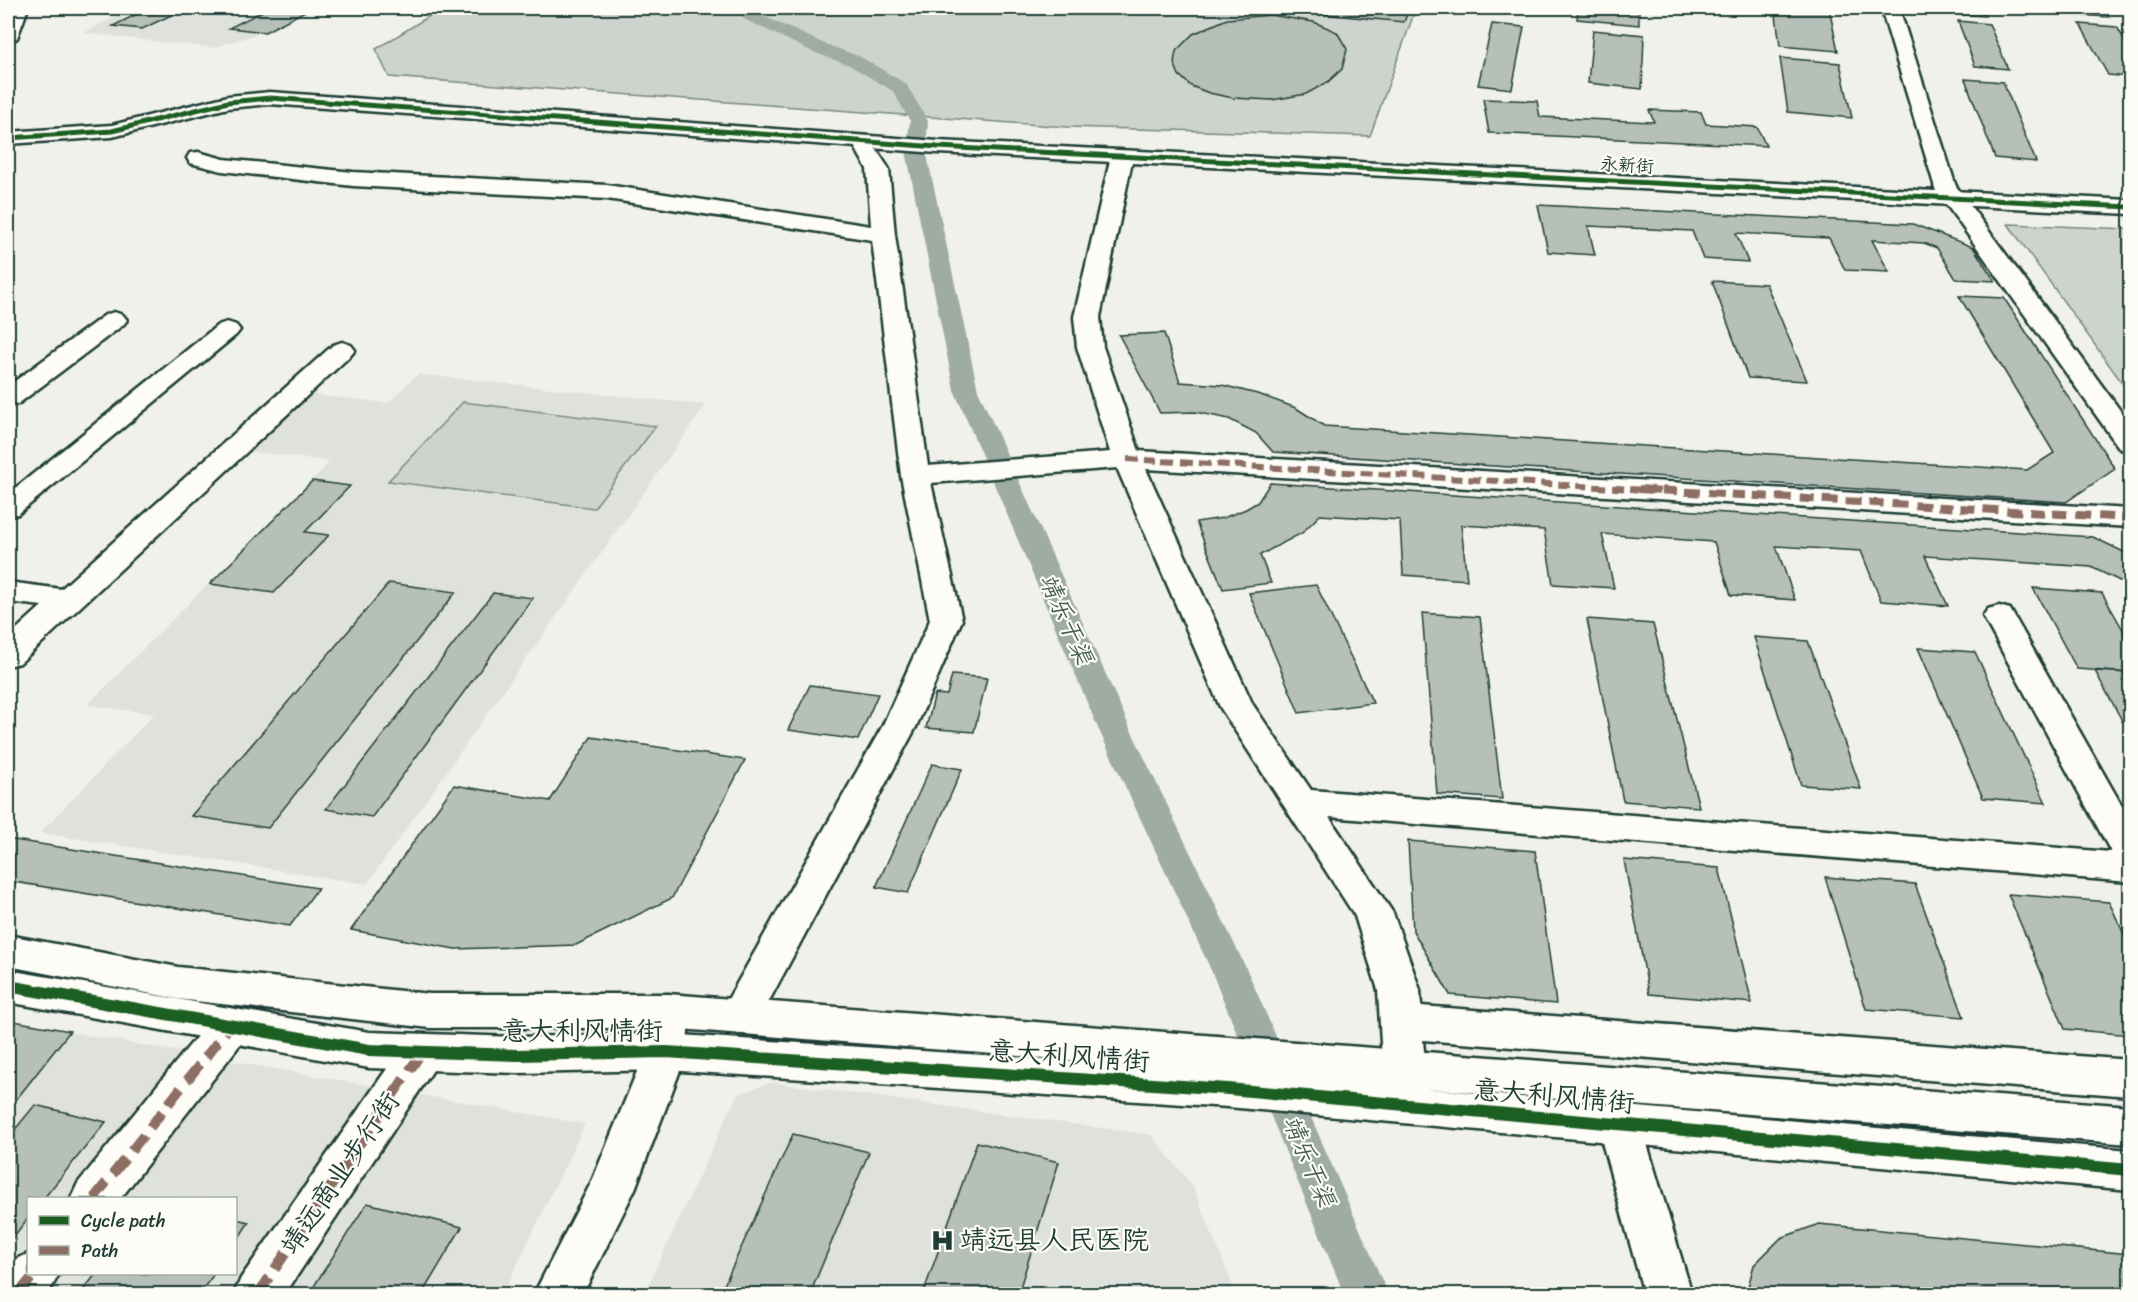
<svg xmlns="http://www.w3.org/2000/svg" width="2138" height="1302" font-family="Sriracha,'LXGW WenKai TC',sans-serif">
<rect width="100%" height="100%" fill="#f0f1eb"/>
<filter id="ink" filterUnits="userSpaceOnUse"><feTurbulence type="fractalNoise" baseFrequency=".0167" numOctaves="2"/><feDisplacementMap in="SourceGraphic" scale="12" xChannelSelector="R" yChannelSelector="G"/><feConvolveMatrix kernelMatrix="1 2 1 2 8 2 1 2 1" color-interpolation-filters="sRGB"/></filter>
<g filter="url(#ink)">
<g fill="#dfe2dc" fill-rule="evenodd">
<polygon points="131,8 311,8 267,31 212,48 84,33"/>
<polygon points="418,374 706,405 367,884 40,833 154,714 87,705 330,462 247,451 308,394 388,403"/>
<path d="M8,1021L585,1124L503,1294H8ZM28,1198H236V1274H28Z"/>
<polygon points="771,1082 1151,1135 1193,1186 1236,1294 644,1294 737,1095"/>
</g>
<g fill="#cdd3cd" stroke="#768880" stroke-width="1.5">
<polygon points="442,8 1416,8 1370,136 1067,127 389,77 376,49"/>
<polygon points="2009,224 2130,229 2130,394 2008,224"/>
<polygon points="463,402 656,426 594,508 388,481"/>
</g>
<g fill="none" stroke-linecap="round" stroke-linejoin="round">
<polygon fill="#9faca4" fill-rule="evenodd" points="736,8 752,8 756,13 825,44 861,57 906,84 928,121 926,151 978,390 1130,728 1247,970 1388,1294 1344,1294 1211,970 1098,728 954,390 906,151 910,121 893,91 849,65 813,52 744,19"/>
</g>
<g fill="#b6bfb8" stroke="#1f3d34" stroke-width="1.5">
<polygon points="167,8 186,8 142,29 113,26 141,12 154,14"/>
<polygon points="269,8 311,8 265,32 229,28"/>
<polygon points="1327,8 1409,8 1404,22 1324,14"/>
<polygon points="1578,8 1639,8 1639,25 1577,19"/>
<polygon points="1775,8 1829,8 1838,51 1780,46"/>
<polygon points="1953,8 1981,8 1985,16 1956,14"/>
<polygon points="2071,8 2103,8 2109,17 2075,15"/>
<polygon points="1270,15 1314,22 1337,32 1347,49 1342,69 1328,82 1306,94 1272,100 1233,98 1209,93 1191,86 1179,75 1174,63 1176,51 1193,34 1227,19"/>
<polygon points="1958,21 1989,24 2008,69 1975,66"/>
<polygon points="1492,24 1524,27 1512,89 1478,85"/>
<polygon points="2080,24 2117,27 2130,49 2130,77 2108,75"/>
<polygon points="1593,30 1644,35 1642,89 1588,83"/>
<polygon points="1780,58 1840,63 1852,118 1788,112"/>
<polygon points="1965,79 2003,82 2036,162 1995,158"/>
<polygon points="1483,99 1537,101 1540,117 1654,122 1649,110 1701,112 1706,124 1757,127 1766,146 1489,133"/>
<polygon points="1538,205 1913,224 1973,247 1995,281 1956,279 1937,248 1924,243 1872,240 1889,272 1845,270 1829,238 1736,233 1748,262 1703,259 1692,231 1588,226 1595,255 1548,252"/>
<polygon points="1712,281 1766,284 1807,381 1748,378"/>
<polygon points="1959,296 2004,298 2115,469 2066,502 1273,452 1256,433 1229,419 1195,412 1160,413 1119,335 1164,333 1180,382 1222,385 1261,395 1296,408 1324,426 2027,470 2054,453"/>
<polygon points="312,481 350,486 305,532 329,535 274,593 210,584"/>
<polygon points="1270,483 2093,537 2130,555 2130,586 2091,567 1925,556 1948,606 1881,601 1861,551 1776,546 1795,600 1731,595 1714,542 1602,534 1614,588 1553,584 1544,530 1461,525 1467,580 1403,575 1400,520 1320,515 1302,533 1260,555 1271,583 1223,589 1196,522 1223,518 1246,509 1258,502"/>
<polygon points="389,583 456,592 268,828 191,816"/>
<polygon points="1316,585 1373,703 1299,713 1249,593"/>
<polygon points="2033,588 2102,593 2130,642 2130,673 2077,669"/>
<polygon points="493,593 533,598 372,817 326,809"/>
<polygon points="1422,613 1480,617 1502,799 1437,794"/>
<polygon points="1587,619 1653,624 1699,807 1623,801"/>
<polygon points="1754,637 1808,641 1861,789 1801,785"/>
<polygon points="1918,648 1975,652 2046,803 1983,798"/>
<polygon points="2095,671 2130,673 2130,735"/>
<polygon points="952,675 987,678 974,732 926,728 935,694 947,695"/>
<polygon points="810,685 878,694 858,740 788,730"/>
<polygon points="591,737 745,760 672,898 576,945 455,949 351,930 454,785 550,801"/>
<polygon points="932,764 962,769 908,893 876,887"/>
<polygon points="8,839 318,888 290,926 8,881"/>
<polygon points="1408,841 1535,851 1556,1004 1450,995 1413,931"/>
<polygon points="1624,860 1719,868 1752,1003 1649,994"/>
<polygon points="1825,877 1915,884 1964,1017 1866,1009"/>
<polygon points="2008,894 2109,902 2130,947 2130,1035 2065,1029"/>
<polygon points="8,1020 70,1031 8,1110"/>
<polygon points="35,1105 106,1122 44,1198 28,1198 28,1218 8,1244 8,1138"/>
<polygon points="793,1134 869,1152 810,1294 720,1294"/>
<polygon points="977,1142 1059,1162 1018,1294 923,1294"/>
<polygon points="367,1203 462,1227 422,1294 309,1294"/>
<polygon points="236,1219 249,1222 236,1242"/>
<polygon points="1819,1224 2130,1254 2130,1294 1746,1294 1754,1265 1781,1238"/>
<polygon points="96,1274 214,1274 199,1294 80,1294"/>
</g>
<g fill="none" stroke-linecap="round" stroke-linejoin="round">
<defs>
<g id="street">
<polygon points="862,136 869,138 889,169 895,235 928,466 1110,452 1077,347 1074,317 1111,156 1114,151 1130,151 1133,156 1100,317 1103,347 1139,451 2130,509 2130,527 1146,469 1253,705 1311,790 2111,852 1983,616 1988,609 1999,606 2010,609 2130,820 2130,882 1329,817 1393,913 1420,990 1421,1006 2130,1060 2130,1096 1423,1040 1428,1096 1421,1109 1406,1114 1391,1109 1384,1096 1378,990 1355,916 1220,707 1117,468 931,483 962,620 916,727 754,1029 739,1034 724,1029 718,1017 882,727 930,620 901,476 872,240 607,199 353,186 222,171 190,163 187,158 190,153 198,152 224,159 353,172 607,185 871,226 867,169 852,142 855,138"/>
<polygon points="1945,180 1953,182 2130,424 2130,451 2120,449 1934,187 1937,182"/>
<polygon points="114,312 123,315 127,320 123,325 18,404 8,406 8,386 105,315"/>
<polygon points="227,322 236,325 240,330 236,335 18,514 8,517 8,494 218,325"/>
<polygon points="342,342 351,345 355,350 351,355 20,663 8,666 8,637 42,606 8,602 8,582 61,589 333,345"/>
<polygon points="668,994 683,999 689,1011 687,1052 635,1189 583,1294 534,1294 592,1181 645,1052 647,1011 653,999"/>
<polygon points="230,1009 245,1014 251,1026 245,1038 121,1198 71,1198 78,1183 215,1014"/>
<polygon points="422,1034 437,1040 443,1052 437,1064 285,1294 234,1294 241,1278 407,1040"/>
<polygon points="1619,1105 1635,1111 1641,1124 1692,1294 1644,1294 1597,1124 1603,1111"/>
<polygon points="28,1254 28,1274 59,1274 48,1294 8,1294 8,1270 18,1258"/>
</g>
<g id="secondary">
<polygon points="10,8 28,8 17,38 8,44 8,15"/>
<polygon points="1881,8 1899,8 1956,187 1953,191 2130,200 2130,214 938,153 270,104 228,108 112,137 8,144 8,132 112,125 228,96 270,92 938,141 1936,191"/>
<polygon points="8,935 178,967 430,994 668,994 2130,1106 2130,1144 1419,1088 2130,1150 2130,1190 1228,1107 666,1070 517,1073 369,1068 8,1002 8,970 369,1032 517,1037 666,1034 1120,1064 668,1028 430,1028 178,999 8,966"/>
</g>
</defs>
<use href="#street" stroke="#1f3d34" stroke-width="5"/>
<use href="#secondary" stroke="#1f3d34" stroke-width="5"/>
<use href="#street" fill="#fdfcf7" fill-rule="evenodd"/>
<use href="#secondary" fill="#fdfcf7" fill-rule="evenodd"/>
<polyline stroke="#8d6e63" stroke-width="4.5" stroke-dasharray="9 4.5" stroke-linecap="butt" points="8,12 18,11"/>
<polyline stroke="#8d6e63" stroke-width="6" stroke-dasharray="12 6" stroke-linecap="butt" points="1127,459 1665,491"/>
<polyline stroke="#8d6e63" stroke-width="8" stroke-dasharray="15 8" stroke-linecap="butt" points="1639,489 2130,518"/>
<g stroke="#8d6e63" stroke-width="10" stroke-dasharray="20 10" stroke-linecap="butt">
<polyline points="94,1198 230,1026"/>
<polyline points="18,1294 35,1274"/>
<polyline points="258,1294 422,1052"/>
</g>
<defs>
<polyline id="cycleway-far1" points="8,138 112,131 228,102 270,98 938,147 2130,207"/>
<polyline id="cycleway" points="8,986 369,1050 517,1055 666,1052 1228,1089 2130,1170"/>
</defs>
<use href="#cycleway-far1" stroke="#fdfcf7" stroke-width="8"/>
<use href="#cycleway" stroke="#fdfcf7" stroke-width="16"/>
<use href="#cycleway-far1" stroke="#1b5e20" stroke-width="5"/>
<use href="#cycleway" stroke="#1b5e20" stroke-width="12"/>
</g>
</g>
<defs>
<symbol id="hospital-bare" viewBox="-9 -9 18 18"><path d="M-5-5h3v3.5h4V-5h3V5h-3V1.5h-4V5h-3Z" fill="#1f3d34" stroke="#fdfcf7" stroke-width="2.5" paint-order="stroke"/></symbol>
</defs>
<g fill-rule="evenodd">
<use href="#hospital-bare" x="926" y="1224" width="33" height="33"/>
</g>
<g text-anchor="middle" stroke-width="4.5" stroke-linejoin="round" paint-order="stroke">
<g font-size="18" fill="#1f3d34" stroke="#fdfcf7">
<text transform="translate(1627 165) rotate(3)" y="6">永新街</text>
</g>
<g font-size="24" font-style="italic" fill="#455e56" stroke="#fdfcf7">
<text transform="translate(1066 619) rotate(66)" y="8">靖乐干渠</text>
<text transform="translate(1309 1161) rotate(67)" y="8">靖乐干渠</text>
</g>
<g font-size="27" fill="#1f3d34" stroke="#fdfcf7">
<text x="582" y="1040">意大利风情街</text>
<text transform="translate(1069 1056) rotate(4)" y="9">意大利风情街</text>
<text transform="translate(1554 1096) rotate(5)" y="9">意大利风情街</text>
<text transform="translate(340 1173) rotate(-56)" y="9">靖远商业步行街</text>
</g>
<g font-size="27" fill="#1f3d34" stroke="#fdfcf7" text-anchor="start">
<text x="960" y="1249">靖远县人民医院</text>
</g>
</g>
<rect width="2138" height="1302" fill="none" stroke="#fdfcf7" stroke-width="30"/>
<rect x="15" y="15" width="2108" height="1272" fill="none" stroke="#1f3d34" stroke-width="2" filter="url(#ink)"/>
<rect x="27" y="1197" width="210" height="78" fill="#fdfcf7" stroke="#a4b0a9" stroke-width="1.5"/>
<rect x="39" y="1216" width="30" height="9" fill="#1b5e20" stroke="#a4b0a9" stroke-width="1.5"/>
<text x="81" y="1227" font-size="18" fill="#1f3d34">Cycle path</text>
<rect x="39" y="1246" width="30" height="9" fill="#8d6e63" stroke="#a4b0a9" stroke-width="1.5"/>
<text x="81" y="1257" font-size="18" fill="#1f3d34">Path</text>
</svg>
